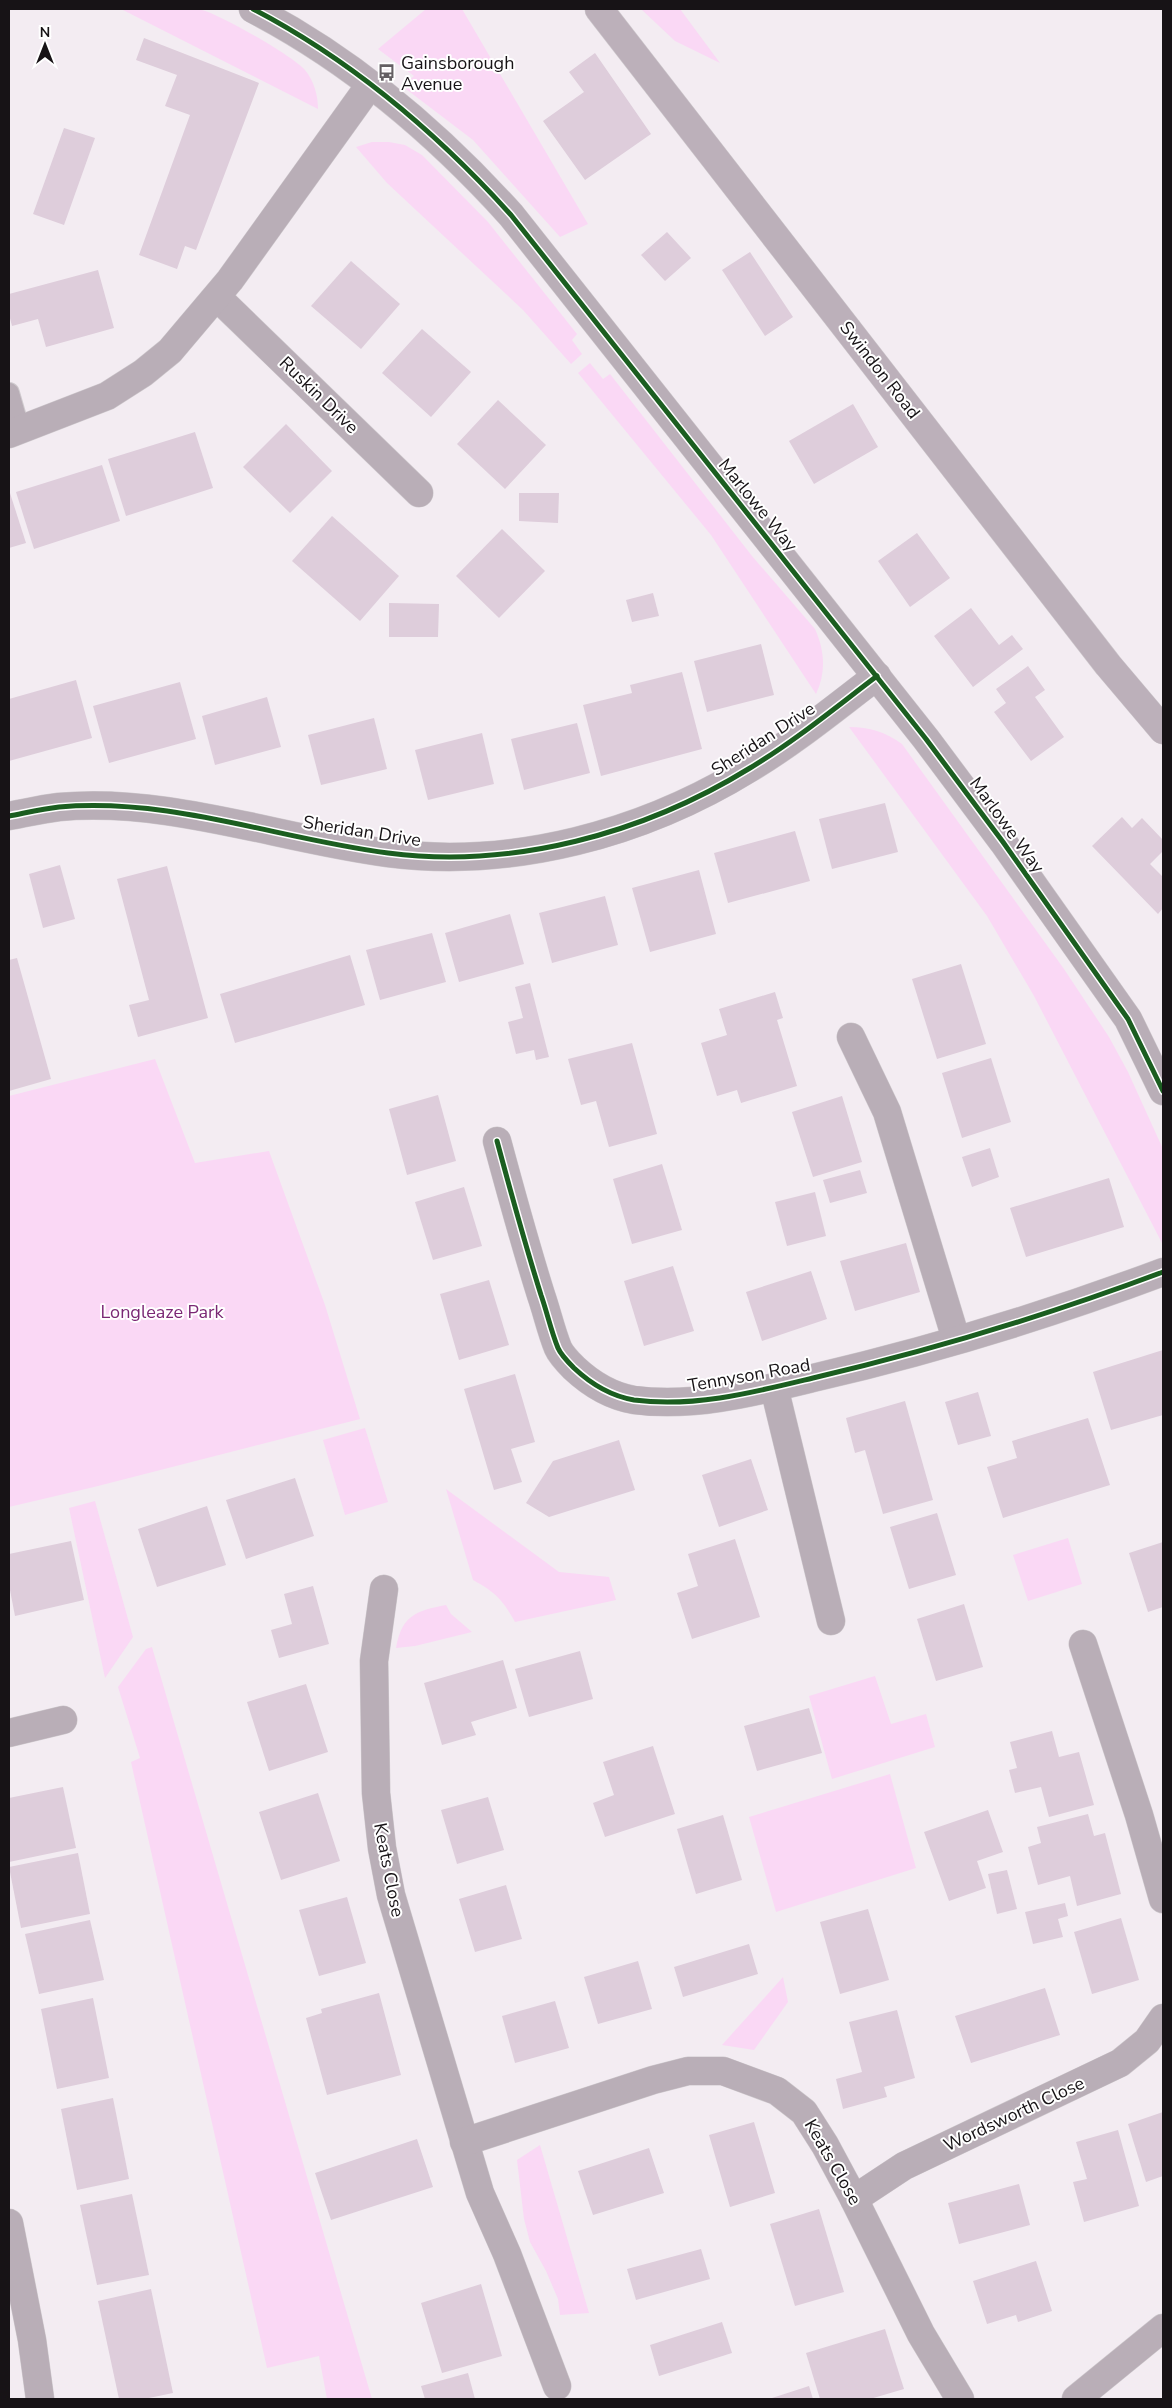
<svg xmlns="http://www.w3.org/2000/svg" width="1172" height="2408" font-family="'Nunito Sans',sans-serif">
<rect width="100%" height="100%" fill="#f3ecf2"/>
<g fill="#fad8f5">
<path d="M121,9C146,9 173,6 198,9C215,11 293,56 305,70C314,81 318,95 318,109Z"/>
<polygon points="426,9 462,9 588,224 560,237 473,140 402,86 414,76 378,49"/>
<polygon points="641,9 680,9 720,63 675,41"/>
<polygon points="372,142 389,142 405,145 422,155 488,222 577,334 572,340 582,354 571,364 523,310 387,183 356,147"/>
<path d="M590,363L603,379L610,374L752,556L815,629C825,651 826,673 816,694L711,535L578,373Z"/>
<path d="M849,727C870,727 885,732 902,744L1064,969L1109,1037L1128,1072L1163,1149V1245L1034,996L987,916Z"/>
<polygon points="155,1059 195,1163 269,1151 325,1305 360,1419 94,1487 9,1507 9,1096"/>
<polygon points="365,1428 388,1502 345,1515 323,1440"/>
<path d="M446,1489L559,1572L609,1577L616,1600L515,1622C503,1600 495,1592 473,1580Z"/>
<polygon points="95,1501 133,1637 105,1678 69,1508"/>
<polygon points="1068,1538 1082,1584 1028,1601 1013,1555"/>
<path d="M446,1605L451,1614L472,1632L415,1646L396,1648C402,1615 416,1611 446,1605Z"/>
<polygon points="152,1647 372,2399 327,2399 319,2356 267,2368 131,1762 140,1758 118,1687 146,1649"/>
<polygon points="875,1676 891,1724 926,1714 935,1747 832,1779 809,1696"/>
<polygon points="890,1774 916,1868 776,1912 749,1817"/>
<polygon points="783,1977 788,2002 754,2050 722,2045"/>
<polygon points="540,2145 589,2313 560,2315 558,2299 546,2271 530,2242 524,2219 517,2160"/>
</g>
<g fill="#decddb">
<polygon points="144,38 259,83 196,250 185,246 177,269 139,255 190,115 165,106 177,75 136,60"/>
<polygon points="595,53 651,134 585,180 543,121 584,92 569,72"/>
<polygon points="64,128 95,138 64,225 33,214"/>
<polygon points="667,232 691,258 665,281 641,255"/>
<polygon points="750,252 793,317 765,336 722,270"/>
<polygon points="351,261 400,304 361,349 311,306"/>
<polygon points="98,270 114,328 46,347 38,319 12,326 9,314 9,294"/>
<polygon points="422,329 471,372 431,417 382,373"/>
<polygon points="498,400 546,445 505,489 457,444"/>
<polygon points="853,404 878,447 814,484 789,441"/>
<polygon points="286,424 332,471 290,513 243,467"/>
<polygon points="195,432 213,488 126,516 108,459"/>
<polygon points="102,465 120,521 34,549 16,492"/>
<polygon points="9,490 26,543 9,548"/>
<polygon points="519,493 559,493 558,523 519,521"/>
<polygon points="332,516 399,576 360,621 292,561"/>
<polygon points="502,529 545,571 499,618 456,576"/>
<polygon points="917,533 950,578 910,607 878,561"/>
<polygon points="653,593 659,616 632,622 626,600"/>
<polygon points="389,603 439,604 438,637 389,637"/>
<polygon points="971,608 999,645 1012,635 1023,649 973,687 934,636"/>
<polygon points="761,644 774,695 707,712 694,661"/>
<polygon points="1028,666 1045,690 1035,697 1064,737 1031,761 994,712 1006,703 996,689"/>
<polygon points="682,672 702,749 601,776 583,705 632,693 630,685"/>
<polygon points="76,680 92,738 9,761 9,699"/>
<polygon points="180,682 196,739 109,763 93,706"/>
<polygon points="267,697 281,747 215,765 202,716"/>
<polygon points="374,718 387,769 321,785 308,735"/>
<polygon points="577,723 590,773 524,790 511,739"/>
<polygon points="482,733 494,784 428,800 415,750"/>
<polygon points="885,803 898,852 832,869 819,819"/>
<polygon points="1122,817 1132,828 1142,818 1163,840 1163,851 1150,864 1163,877 1163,908 1158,914 1092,846"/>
<polygon points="795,831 810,881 728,903 714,853"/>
<polygon points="60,865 75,919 43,928 29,874"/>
<polygon points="167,866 208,1018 138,1037 129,1005 149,1000 117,879"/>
<polygon points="699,870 716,934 650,952 632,888"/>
<polygon points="605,896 618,945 552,963 539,913"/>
<polygon points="510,914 524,964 459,982 445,933"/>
<polygon points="432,933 446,982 380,1000 366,950"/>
<polygon points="350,955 365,1005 235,1043 220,994"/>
<polygon points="17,958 51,1079 9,1091 9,960"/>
<polygon points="961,964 986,1044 937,1059 912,979"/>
<polygon points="530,983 549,1057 536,1060 534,1050 516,1054 508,1022 523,1018 515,987"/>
<polygon points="775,992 783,1018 777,1020 797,1086 741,1103 737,1090 717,1096 701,1043 727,1035 719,1009"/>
<polygon points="632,1043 657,1134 609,1147 596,1101 581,1105 568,1059"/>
<polygon points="991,1058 1011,1122 962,1138 942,1073"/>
<polygon points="438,1095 456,1161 407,1175 389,1109"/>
<polygon points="842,1096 862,1162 813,1177 792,1112"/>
<polygon points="990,1148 999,1177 972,1187 962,1157"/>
<polygon points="662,1164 682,1230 632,1244 613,1179"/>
<polygon points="860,1170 867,1193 830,1203 823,1180"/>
<polygon points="1109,1178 1124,1227 1026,1257 1010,1208"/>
<polygon points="464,1187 482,1246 433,1260 415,1202"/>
<polygon points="815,1192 826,1236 787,1246 775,1202"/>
<polygon points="906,1243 920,1292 855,1311 840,1261"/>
<polygon points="673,1266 694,1331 644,1346 624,1281"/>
<polygon points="811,1271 827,1319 762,1341 746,1292"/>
<polygon points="489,1280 509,1345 459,1360 440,1294"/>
<polygon points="1163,1350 1163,1415 1111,1430 1093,1372"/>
<polygon points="515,1374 535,1442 511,1449 522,1482 494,1490 464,1389"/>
<polygon points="978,1392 991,1436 958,1445 945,1402"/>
<polygon points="905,1401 933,1500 883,1514 865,1450 855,1453 846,1418"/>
<polygon points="1088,1418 1110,1485 1003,1518 987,1467 1017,1458 1012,1441"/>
<polygon points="619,1440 635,1490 549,1517 526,1503 553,1461"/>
<polygon points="751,1459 768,1510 719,1527 702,1475"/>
<polygon points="295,1478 314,1536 246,1559 226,1500"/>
<polygon points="207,1506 226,1565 157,1587 138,1529"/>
<polygon points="937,1513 956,1575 909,1589 890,1527"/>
<polygon points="735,1539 760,1617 692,1639 677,1593 698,1586 688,1554"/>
<polygon points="71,1541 84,1600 15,1616 9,1585 9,1554"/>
<polygon points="1163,1542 1163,1607 1148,1612 1129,1553"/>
<polygon points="313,1586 329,1644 279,1658 271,1630 292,1624 284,1594"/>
<polygon points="964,1604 983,1667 936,1681 917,1619"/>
<polygon points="580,1651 593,1699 529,1717 515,1669"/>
<polygon points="503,1660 517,1708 471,1722 476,1735 442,1745 424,1683"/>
<polygon points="306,1684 328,1752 269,1771 247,1702"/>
<polygon points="809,1708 822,1753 757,1771 744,1726"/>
<polygon points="1052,1731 1059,1757 1079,1752 1094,1805 1049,1817 1041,1787 1015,1793 1009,1770 1017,1768 1010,1742"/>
<polygon points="653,1746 675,1814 605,1837 593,1803 614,1795 603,1762"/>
<polygon points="63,1787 76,1848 9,1862 9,1798"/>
<polygon points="318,1793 340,1861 281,1880 259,1812"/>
<polygon points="488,1797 504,1850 457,1864 441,1810"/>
<polygon points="988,1810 1003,1852 977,1861 986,1888 949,1901 924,1832"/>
<polygon points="1088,1814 1094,1836 1105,1833 1121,1894 1077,1906 1070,1876 1038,1885 1028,1847 1041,1843 1037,1827"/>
<polygon points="723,1815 742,1880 696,1894 677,1829"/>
<polygon points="78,1853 90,1914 21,1928 9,1867"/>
<polygon points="1007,1870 1017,1909 997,1914 988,1874"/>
<polygon points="506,1885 522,1939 475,1952 459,1899"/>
<polygon points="347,1897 366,1963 319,1976 299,1910"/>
<polygon points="1065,1903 1068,1916 1058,1919 1063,1937 1033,1944 1025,1912"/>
<polygon points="868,1909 889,1980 840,1994 820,1922"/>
<polygon points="1121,1918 1139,1980 1092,1994 1074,1932"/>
<polygon points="90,1920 104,1980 39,1994 25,1934"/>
<polygon points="749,1944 758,1974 683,1997 674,1967"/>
<polygon points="638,1961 652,2009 598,2024 584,1977"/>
<polygon points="1045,1988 1060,2035 971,2063 955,2016"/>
<polygon points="379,1993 401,2075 327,2095 306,2018 322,2013 321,2009"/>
<polygon points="93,1998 109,2078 57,2089 41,2009"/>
<polygon points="555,2001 569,2048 515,2063 502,2016"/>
<polygon points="897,2010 915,2078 884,2087 887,2097 843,2109 836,2079 862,2072 849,2022"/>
<polygon points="113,2098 129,2179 77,2190 61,2109"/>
<polygon points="1163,2112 1163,2176 1146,2182 1128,2124"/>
<polygon points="754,2122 775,2193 730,2207 709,2135"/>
<polygon points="1118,2130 1139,2206 1084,2222 1073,2182 1087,2179 1076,2142"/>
<polygon points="417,2139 433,2187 331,2220 315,2173"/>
<polygon points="649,2148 664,2193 593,2215 578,2171"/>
<polygon points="1019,2184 1030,2225 959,2244 948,2203"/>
<polygon points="132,2194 149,2275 97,2285 80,2205"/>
<polygon points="819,2209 844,2292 795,2306 770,2224"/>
<polygon points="701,2249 710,2279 636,2300 627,2269"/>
<polygon points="1036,2261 1052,2311 1018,2322 1016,2315 987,2324 973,2281"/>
<polygon points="481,2284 502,2356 442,2373 421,2303"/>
<polygon points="151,2289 173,2393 144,2399 119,2399 98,2301"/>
<polygon points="722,2322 732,2353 659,2376 650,2345"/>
<polygon points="885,2329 904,2389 870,2399 820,2399 806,2353"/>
<polygon points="468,2373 475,2399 425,2399 421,2386"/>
<polygon points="809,2386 813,2399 769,2399"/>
</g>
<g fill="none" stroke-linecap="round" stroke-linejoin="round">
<defs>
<polyline id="service" points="9,393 20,431"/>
<g id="minor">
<path d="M253,9C351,60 437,133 511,215L926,739L1003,842L1128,1019L1163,1091"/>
<polyline points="217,297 419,493"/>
<polyline points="9,434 107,396 143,373 170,351 230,280 370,85"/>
<path d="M9,816C25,813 42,809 59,807C170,797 279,839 388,853C513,869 643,834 750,768C795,741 836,707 877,676"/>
<polyline points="851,1037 887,1112 956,1339"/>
<path d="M497,1141C511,1193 525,1244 541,1295C547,1312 551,1331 558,1348C561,1355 569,1363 574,1368C591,1384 611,1396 634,1400C694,1408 755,1392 813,1378C929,1351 1051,1314 1163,1272"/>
<polyline points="774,1387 831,1621"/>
<polyline points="384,1589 374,1661 376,1793 382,1848 391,1895 480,2193 507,2254 557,2386"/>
<polyline points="1083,1644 1139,1815 1163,1899"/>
<polyline points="9,1733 63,1720"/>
<polyline points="464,2142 653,2080 688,2071 723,2071 777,2091 804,2112 825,2145 854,2199 921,2334 960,2399"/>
<polyline points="854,2199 904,2166 1120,2063 1147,2041 1163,2018"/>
<polyline points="9,2223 32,2340 40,2399"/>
</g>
<polyline id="tertiary" points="1076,2399 1163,2328"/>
<polyline id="primary" points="599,9 1108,665 1163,730"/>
</defs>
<use href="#service" stroke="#cfcace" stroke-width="22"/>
<use href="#minor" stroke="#cfcace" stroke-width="29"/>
<use href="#tertiary" stroke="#cfcace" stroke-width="29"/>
<use href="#primary" stroke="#cfcace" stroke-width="29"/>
<use href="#service" stroke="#b9aeb7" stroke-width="20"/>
<use href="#minor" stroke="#b9aeb7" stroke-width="28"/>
<use href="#tertiary" stroke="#b9aeb7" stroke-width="28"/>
<use href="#primary" stroke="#bcb0ba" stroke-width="28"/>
<defs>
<g id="cycleway">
<path d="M253,9C351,60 437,133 511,215L926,739L1003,842L1128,1019L1163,1091"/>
<path d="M9,816C25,813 42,809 59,807C170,797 279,839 388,853C513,869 643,834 750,768C795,741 836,707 877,676"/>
<path d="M497,1141C511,1193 525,1244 541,1295C547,1312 551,1331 558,1348C561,1355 569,1363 574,1368C591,1384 611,1396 634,1400C694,1408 755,1392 813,1378C929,1351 1051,1314 1163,1272"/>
</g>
</defs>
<use href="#cycleway" stroke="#fff" stroke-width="8"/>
<use href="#cycleway" stroke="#1b5e20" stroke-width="5"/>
</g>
<defs>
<symbol id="bus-bare" viewBox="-9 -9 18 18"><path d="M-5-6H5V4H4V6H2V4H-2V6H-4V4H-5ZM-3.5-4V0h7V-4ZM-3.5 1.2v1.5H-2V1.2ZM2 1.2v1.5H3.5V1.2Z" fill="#645f63" stroke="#fff" stroke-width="2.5" paint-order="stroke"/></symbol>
</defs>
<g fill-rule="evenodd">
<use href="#bus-bare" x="374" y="60" width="25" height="25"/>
</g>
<g text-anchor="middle" stroke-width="4" stroke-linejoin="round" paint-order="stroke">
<g font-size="18" fill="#171316" stroke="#fff" text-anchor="start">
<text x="401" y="69">Gainsborough<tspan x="401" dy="21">Avenue</tspan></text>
</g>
<g font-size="18" fill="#171316" stroke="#fff">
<text transform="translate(880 370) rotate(52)" y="6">Swindon Road</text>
<text transform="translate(319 395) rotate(44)" y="6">Ruskin Drive</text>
<text transform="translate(758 505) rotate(51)" y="6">Marlowe Way</text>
<text transform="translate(763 739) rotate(-33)" y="6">Sheridan Drive</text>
<text transform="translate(1007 825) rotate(54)" y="6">Marlowe Way</text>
<text transform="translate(362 831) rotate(9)" y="6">Sheridan Drive</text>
<text transform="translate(749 1375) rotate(-10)" y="6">Tennyson Road</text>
<text transform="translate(389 1870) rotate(79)" y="6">Keats Close</text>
<text transform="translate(1014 2114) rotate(-25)" y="6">Wordsworth Close</text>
<text transform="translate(833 2162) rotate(60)" y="6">Keats Close</text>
</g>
<g font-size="18" fill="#7a2774" stroke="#fff">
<text x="162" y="1318">Longleaze Park</text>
</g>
</g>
<rect width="1172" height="2408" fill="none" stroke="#171316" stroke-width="20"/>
<g transform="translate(45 45)" stroke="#ffffff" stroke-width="4" paint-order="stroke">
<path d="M0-4L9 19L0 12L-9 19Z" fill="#171316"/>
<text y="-8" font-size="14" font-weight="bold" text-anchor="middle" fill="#171316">N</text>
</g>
</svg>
